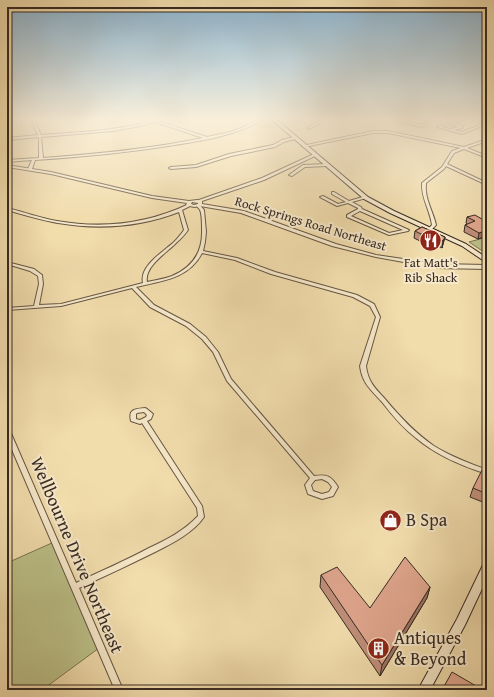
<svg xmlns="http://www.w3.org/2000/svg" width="494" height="697" font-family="'Gentium Book Plus',serif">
<rect width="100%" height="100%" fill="#f1dcac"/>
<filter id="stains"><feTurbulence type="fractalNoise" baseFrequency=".005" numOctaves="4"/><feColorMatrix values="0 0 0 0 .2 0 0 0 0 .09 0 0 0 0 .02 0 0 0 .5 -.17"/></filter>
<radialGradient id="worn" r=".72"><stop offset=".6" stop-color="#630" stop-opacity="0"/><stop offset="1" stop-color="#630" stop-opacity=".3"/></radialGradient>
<g fill="#bcc088" stroke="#797556">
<polygon points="487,237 487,254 469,242"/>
<polygon points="54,542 99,648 42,690 7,690 7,563"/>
</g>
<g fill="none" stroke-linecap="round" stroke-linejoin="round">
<defs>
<g id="minor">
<path d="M20,119H34V120L41,135C78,132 116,131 152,121L149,119L155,120L163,119L158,121L207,137L230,132L241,128L260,119H264C236,136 200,141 168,146C124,153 80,157 35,160L32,169L30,170L28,169L32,160L7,162V160L39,158V137L7,140V138L38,135L31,120L7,122V120ZM155,122L203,138C150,149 96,154 43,158L41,137L113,131L140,126Z"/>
<polygon points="298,119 302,119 296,122 295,121"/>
<polygon points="323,119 327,119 309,129 307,128"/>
<polygon points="390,119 396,119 422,125 431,119 434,119 422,127"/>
<path d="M461,119H466L454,123L462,126V128L454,130L462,132L487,122V124L462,134L437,127ZM452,124L458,127L450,129L441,127Z"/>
<path d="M373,131H388L464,147L487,139V141L467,148L487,156V158L464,149L454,153L447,164L487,183V185L446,166L444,169L426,183C424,198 433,211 436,225L431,230H430L428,229L432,225C430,210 421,198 422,183L442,167L452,151L461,148L388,133H373L304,147L302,146Z"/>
<polygon points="294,137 295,137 295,139 284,142 275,147 231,156 196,167 171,169 169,168 171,167 196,165 229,154 273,145 282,140"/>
<polygon points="314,154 317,155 264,180 199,202 196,201 262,178"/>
<polygon points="326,164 328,165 327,166 305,167 292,176 289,175 303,165"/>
<path d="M332,192H334L349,201L366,196V198L352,202L361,207L362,209L409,230L408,231L389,235L347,217V215L358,209V208L348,203L337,206L320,197L323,196L338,204L346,202L332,194ZM360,211L403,230L389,233L351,216Z"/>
<path d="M189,204L192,205L182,210L188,230C185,234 181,239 177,242C168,252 144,266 147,282C155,280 164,279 172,276C193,267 203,252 202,229C202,224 202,214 200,210C199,208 197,207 196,205L199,204L204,210L206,232L205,242L203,251L237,258L275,272L357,295L374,304L380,317L366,366C368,382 375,388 385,399C400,417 415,433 434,446C450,456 469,463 487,470V474C462,466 436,455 416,438C403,428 392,415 382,402C371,390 362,383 360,366L376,317L370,306L353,297L271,274L235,260L202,253C189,279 161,281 136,287L154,305L190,324L206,337L218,352L231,379L314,476C327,474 331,476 338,487L333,496L322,499L308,494L305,485L310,478L227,381L213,352L202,339L186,326L150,307L132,288L61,306L7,310V308L34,306L39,284L38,276L30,271L7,264V262L34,269L42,275L43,284L39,305L61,304L143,283C139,266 163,252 174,242C178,238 181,234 184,230L179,212C140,227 99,230 58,223C41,220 24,215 7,210V208C24,212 40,218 57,221C103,229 147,224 189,204ZM322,479L328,482L332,487L329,492L322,494L313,491L311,485L315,480Z"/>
<path d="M145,408L147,409L153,414L151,419L147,421L202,506L204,517C194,532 173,543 157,551C131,564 105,576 79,588L123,690H115L7,438V429L9,430L10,431L76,583C101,571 125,561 149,548C166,540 184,531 198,516L197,508L142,423L140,424L131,421C128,409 135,409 145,408ZM144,412L147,415L146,417L140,420L136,419V414L137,413Z"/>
</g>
<path id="tertiary" d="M7,165L51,172L152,196L189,201L197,200L202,201V204L244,211L336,244L376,255L437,264L487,265V269L437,268L376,257L332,246L241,213L200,206L194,207L186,205L187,203L152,198L51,174L7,167ZM192,202L198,203V204L194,205L191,204Z"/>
<g id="secondary">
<polygon points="271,119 276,119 368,197 394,211 466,244 487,258 487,263 462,246 390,213 364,199"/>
<polygon points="478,119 487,120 487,122 479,120"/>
<polygon points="487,564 487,578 465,625 430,690 418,690 457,619 483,565"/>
</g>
</defs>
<use href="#minor" stroke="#655645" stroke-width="2"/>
<use href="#tertiary" stroke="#655645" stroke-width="2"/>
<use href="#secondary" stroke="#362a23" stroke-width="2"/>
<use href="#minor" fill="#f6e8c9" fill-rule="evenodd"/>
<use href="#tertiary" fill="#f6e8c9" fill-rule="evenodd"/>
<use href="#secondary" fill="#f6e8c9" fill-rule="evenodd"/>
</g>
<g fill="#c18f7a" stroke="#362a23">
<polygon points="467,217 487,222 487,236 478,239 464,232 465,225 467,224 466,223"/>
<polygon points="422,227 445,237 443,244 442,248 424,239 420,241 414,238 415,231"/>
<polygon points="486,477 487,478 487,499 485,503 470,497 473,488"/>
<polygon points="321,575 370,608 430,587 427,598 380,676 320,587"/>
</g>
<g fill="#9d7463" stroke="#362a23">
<polygon points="487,230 487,236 478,239 479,233"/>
<polygon points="425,232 424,239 420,241 421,234"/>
<polygon points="445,237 443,244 442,248 443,241"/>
<polygon points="430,587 427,598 380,676 382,665"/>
</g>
<g fill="#e0a68e" stroke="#362a23">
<polygon points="475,215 487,222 487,230 479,233 465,225 475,221 467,217"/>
<polygon points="422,227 445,237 443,241 425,232 421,234 415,231"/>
<polygon points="483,468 487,469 487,472 485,477 487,478 487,494 473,488"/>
<polygon points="405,557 430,587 382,665 321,575 337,567 370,608"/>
<polygon points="452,672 483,690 442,690"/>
</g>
<linearGradient id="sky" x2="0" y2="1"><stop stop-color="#8bb6d3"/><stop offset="0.55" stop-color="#f9efda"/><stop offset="1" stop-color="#f9efda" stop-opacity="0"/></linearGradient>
<rect width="494" height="217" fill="url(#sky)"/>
<defs>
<symbol id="restaurant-disc" viewBox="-11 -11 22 22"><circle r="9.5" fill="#8f2418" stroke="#f6e8c9"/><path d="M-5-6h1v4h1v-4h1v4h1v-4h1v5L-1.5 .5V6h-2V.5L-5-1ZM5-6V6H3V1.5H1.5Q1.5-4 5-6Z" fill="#fff"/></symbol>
<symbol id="shop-disc" viewBox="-11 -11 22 22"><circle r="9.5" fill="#8f2418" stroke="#f6e8c9"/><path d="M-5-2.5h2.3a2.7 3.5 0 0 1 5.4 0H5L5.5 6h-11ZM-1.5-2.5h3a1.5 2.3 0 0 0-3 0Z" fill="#fff"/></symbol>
<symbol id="building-disc" viewBox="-11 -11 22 22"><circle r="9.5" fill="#8f2418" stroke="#f6e8c9"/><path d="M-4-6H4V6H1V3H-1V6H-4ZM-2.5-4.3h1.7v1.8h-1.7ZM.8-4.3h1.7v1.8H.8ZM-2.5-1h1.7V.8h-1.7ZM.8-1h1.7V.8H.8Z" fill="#fff"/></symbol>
</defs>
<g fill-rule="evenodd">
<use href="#restaurant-disc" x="418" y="228" width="25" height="25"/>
<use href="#shop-disc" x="378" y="508" width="25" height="25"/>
<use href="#building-disc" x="366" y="636" width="25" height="25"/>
</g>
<g text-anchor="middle" stroke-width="4" stroke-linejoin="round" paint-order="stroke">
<g font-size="13" fill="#362a23" stroke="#f6e8c9">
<text transform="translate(311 223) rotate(17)" y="5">Rock Springs Road Northeast</text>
</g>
<g font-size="13" fill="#362a23" stroke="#f6e8c9">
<text x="431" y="267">Fat Matt's<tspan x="431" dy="15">Rib Shack</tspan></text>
</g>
<g font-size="18" fill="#362a23" stroke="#f6e8c9" text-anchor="start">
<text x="406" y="526">B Spa</text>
<text x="394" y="644">Antiques<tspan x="394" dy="21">&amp; Beyond</tspan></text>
</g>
<g font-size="18" fill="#362a23" stroke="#f6e8c9">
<text transform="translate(77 555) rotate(67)" y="6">Wellbourne Drive Northeast</text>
</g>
</g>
<rect width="494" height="697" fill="none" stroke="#f1dcac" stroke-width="24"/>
<rect x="8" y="8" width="478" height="681" fill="none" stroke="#362a23" stroke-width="2"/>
<rect x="12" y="12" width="470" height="673" fill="none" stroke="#362a23"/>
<rect width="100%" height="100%" filter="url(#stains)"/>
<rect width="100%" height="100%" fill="url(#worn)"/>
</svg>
